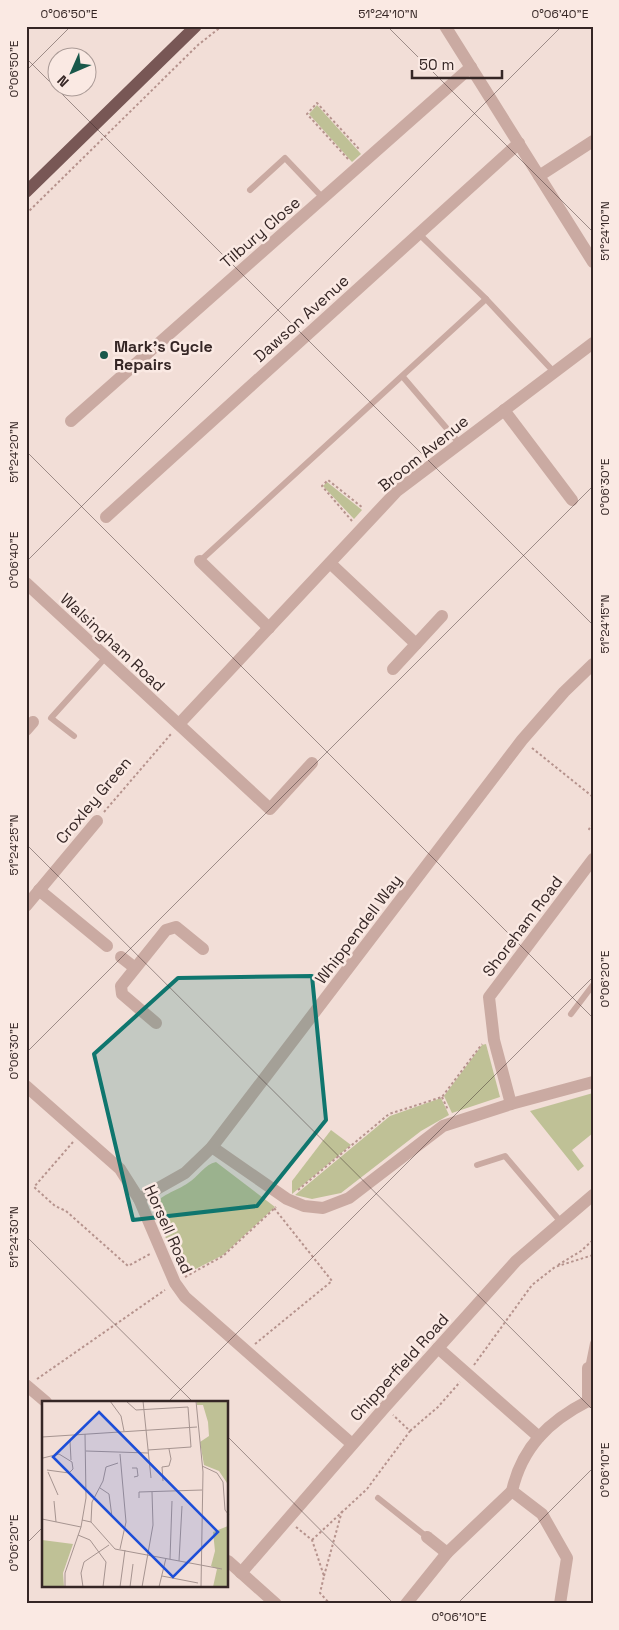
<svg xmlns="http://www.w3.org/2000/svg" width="619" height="1630" font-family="'Space Grotesk',sans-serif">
<rect width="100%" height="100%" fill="#f2ded7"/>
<g fill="#bfc196">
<polygon points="317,105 361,154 352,162 309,114"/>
<polygon points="327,482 362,510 354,519 323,486"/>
<polygon points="486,1044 500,1097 452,1113 444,1096 482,1045"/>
<polygon points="593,1093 593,1133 572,1150 584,1166 578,1171 530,1111"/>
<polygon points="441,1098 449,1115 421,1131 341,1193 312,1199 295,1195 390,1116"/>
<polygon points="331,1130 351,1145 292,1194 292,1181"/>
<path d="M216,1162L275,1207L223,1255L182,1276L153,1208C158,1195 177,1191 188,1183C198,1177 205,1164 216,1162Z"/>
</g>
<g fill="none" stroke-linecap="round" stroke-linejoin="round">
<g stroke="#b6938d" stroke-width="2" stroke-dasharray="2.5 2.5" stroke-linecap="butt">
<polyline points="348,159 307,114 317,103 359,149"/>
<polyline points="26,214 198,45 222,26"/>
<polyline points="352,521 322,486 328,480 363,508"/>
<polyline points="532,748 593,797"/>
<polyline points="104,812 171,734"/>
<polyline points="593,824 589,829 593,832"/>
<polyline points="442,1097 448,1110"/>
<polyline points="73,1142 34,1187 55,1206 66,1211 128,1266 150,1254"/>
<polyline points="298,1190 389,1114 442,1097 482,1044"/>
<polyline points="558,1265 581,1251 593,1240"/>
<polyline points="185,1277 223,1256 276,1207"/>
<polyline points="255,1344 332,1281 274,1208"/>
<polyline points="474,1365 532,1285 555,1267 593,1255"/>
<polyline points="37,1379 165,1290"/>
<polyline points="410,1431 438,1407 460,1382"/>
<polyline points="296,1527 312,1540 324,1576 320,1593 330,1604"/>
<polyline points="312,1540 367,1489 410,1431 393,1415"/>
<polyline points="324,1576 342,1511"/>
</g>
<g stroke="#caaaa2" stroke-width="6">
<polyline points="250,190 285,158 323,198"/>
<polyline points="419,234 486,299"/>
<polyline points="403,377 460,444"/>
<polyline points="200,561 486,299 554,372"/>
<polyline points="74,736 51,718 106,657"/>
<polyline points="571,1014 593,985"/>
<polyline points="477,1165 505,1156 561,1222"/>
<polyline points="588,1368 593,1343"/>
<polyline points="378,1498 427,1537"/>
</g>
<g stroke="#caaaa2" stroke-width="12">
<polyline points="445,26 593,262"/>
<polyline points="539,176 593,141"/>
<polyline points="504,410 572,500"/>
<polyline points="71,421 471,67"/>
<polyline points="106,517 519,143"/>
<polyline points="200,561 269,628"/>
<polyline points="330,563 416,644"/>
<polyline points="26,583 270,809 312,763"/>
<polyline points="393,669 442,616"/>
<polyline points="179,724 397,491 593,343"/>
<polyline points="26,730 33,722"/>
<polyline points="39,890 107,946"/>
<polyline points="26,906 97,821"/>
<polyline points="121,957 135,968"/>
<polyline points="156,1023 122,994 121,986 166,930 176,927 203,949"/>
<polyline points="26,1086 120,1169 139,1199 175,1283 185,1297 352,1444"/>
<polyline points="511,1104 494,1040 489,997 593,859"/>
<polyline points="212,1147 287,1199 304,1206 323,1208 349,1198 443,1126 511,1104 593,1082"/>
<polyline points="139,1199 185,1173 212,1147 522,740 564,692 593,664"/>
<polyline points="438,1348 539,1437"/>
<polyline points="588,1401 588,1368"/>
<polyline points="427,1537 447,1553"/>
<polyline points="406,1604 447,1553 512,1491"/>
<path d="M560,1604L567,1558L542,1514L512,1491C522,1447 549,1421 588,1401L593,1402"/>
</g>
<g stroke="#caaaa2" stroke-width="12">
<polyline points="26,1385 46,1402"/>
<polyline points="228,1561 276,1604"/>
<polyline points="241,1573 385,1407 516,1261 593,1195"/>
</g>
<polyline stroke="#785755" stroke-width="12" points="26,192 196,26"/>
</g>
<path fill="#0f766e" fill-opacity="0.2" stroke="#0f766e" stroke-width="4" stroke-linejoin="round" d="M312,976L326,1120L257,1206L133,1220L94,1054L178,978Z"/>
<path fill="none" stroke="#352625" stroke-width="1" stroke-opacity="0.45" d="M387,26L593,232M26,58L593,625M26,71L71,26M26,451L593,1018M26,562L562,26M26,844L593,1410M26,1053L593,486M26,1236L193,1402M168,1402L593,977M228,1437L394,1604M26,1544L44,1526M457,1604L593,1468"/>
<circle fill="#19584b" stroke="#fae9e3" stroke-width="2" cx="104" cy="355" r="5"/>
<g text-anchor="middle" stroke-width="5" stroke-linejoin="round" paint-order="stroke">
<g font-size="16" fill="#352625" stroke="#fae9e3">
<text transform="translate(260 232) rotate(-41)" y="6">Tilbury Close</text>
<text transform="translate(301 318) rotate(-42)" y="6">Dawson Avenue</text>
<text transform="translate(423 453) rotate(-39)" y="6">Broom Avenue</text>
<text transform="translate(113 642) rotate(43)" y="6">Walsingham Road</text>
<text transform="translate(93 800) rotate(-50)" y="6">Croxley Green</text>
<text transform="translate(522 926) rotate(-53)" y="6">Shoreham Road</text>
<text transform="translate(358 929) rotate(-53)" y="6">Whippendell Way</text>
<text transform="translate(169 1229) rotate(66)" y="6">Horsell Road</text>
<text transform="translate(399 1367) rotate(-48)" y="6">Chipperfield Road</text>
</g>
<g font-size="16" font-weight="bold" fill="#352625" stroke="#fae9e3" text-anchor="start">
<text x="114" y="352">Mark's Cycle<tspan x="114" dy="18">Repairs</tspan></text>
</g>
</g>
<g transform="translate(42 1401)">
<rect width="186" height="186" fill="#f2ded7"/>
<path d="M155,0H186L185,82L177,70L162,64L158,41L167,35L166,21L161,4H155ZM186,125V186H171L175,168L169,165L173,150L171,131ZM0,139L31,143L21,172L22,186H0Z" fill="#bfc196"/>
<path fill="none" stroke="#a69490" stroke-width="1" d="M68,0L79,15L82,30M84,0L94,9L146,6L149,46L106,49M101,0L109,77M154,0L161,71L159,186M0,36L155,26M28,40L29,59M44,50L106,52M1,57L17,53L30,61L31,68L27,72L5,69M160,65L175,72L181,81L183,109L187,114M90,67H95L96,75L92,76M6,71L16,94M121,80L120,66L127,65L129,58L127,48M58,87L67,93L70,116M97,97V91L160,89M12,100L14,121M0,118L39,126M40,119L49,121L50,101L61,80L64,66L76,62M49,121L73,148L180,168M36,134L48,139L64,161L61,186M78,148L84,121L78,53M128,158L130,100M137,160L140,105M120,175L156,182M23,186V172L39,126L44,97L43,33M41,186L39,172L42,161L67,144M78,186L83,149M88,186L91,163M100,186L111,124L110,91M117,186L124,157"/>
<path fill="#1d4ed8" fill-opacity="0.15" stroke="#1d4ed8" stroke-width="2.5" d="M57,11L176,131L131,176L11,56Z"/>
<rect width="186" height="186" fill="none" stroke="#352625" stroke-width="2.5"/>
</g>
<rect width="619" height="1630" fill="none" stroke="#fae9e3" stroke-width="55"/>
<g transform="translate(72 72) rotate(225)"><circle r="24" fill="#fae9e3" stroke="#ab9b97"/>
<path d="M0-4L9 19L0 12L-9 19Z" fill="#19584b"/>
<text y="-8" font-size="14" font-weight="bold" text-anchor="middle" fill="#352625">N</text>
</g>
<path d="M412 70v8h90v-8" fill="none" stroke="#352625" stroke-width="2.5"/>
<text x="419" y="70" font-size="15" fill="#352625" stroke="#fae9e3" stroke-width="4" paint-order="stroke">50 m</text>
<rect x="28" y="28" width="564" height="1574" fill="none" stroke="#352625" stroke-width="2"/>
<g font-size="12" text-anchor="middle" fill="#352625">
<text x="69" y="18">0°06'50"E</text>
<text x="388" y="18">51°24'10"N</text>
<text x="560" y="18">0°06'40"E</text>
<text transform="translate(14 69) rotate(-90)" y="4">0°06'50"E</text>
<text transform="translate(605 231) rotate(-90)" y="4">51°24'10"N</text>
<text transform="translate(14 452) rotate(-90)" y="4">51°24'20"N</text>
<text transform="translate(605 487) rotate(-90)" y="4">0°06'30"E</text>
<text transform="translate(14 560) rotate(-90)" y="4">0°06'40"E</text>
<text transform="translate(605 624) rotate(-90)" y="4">51°24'15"N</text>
<text transform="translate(14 845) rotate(-90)" y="4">51°24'25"N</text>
<text transform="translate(605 979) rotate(-90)" y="4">0°06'20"E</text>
<text transform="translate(14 1051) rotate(-90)" y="4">0°06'30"E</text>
<text transform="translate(14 1237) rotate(-90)" y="4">51°24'30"N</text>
<text transform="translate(605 1470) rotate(-90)" y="4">0°06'10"E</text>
<text transform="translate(14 1543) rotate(-90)" y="4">0°06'20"E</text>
<text x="459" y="1621">0°06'10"E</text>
</g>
</svg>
